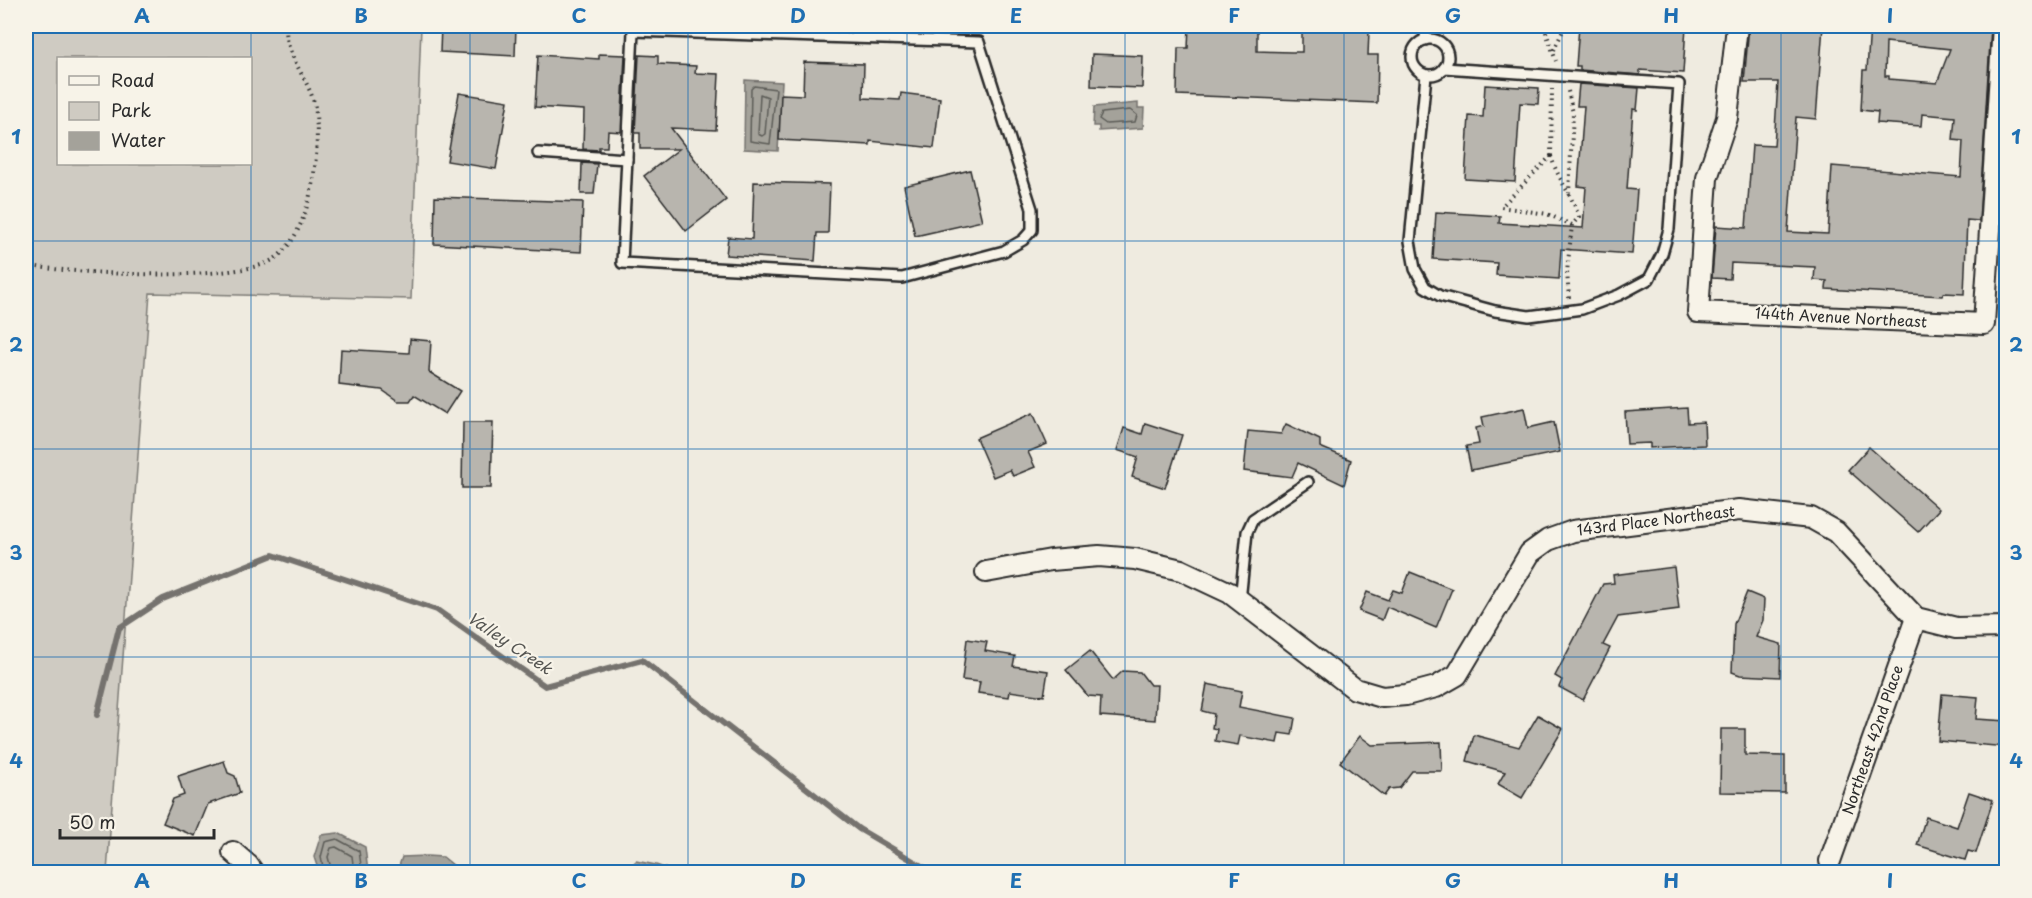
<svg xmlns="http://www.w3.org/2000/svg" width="2032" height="898" font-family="'Playpen Sans',sans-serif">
<rect width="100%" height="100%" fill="#efebe0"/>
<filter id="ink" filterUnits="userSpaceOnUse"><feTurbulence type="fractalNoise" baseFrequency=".0167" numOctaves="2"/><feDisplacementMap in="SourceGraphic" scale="12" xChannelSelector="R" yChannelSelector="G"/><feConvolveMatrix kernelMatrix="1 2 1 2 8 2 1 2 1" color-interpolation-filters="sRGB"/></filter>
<g filter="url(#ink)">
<path fill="#cfcbc2" stroke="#7d7b76" stroke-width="1.5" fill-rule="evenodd" d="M26,26H421L411,299L150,293L107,872H26ZM58,58H250V164H58Z"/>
<g fill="#a4a29a" stroke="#74726e" stroke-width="1.5">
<polygon points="745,80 782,82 778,151 744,149"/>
<polygon points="1138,103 1138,108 1144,108 1143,128 1099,131 1099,126 1093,126 1094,107"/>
<polygon points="338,833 365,847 368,872 319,872 314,857 321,835"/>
<polygon points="427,856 443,857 459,870 458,872 397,872 402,857"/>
<polygon points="636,861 656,865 676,872 625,872"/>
</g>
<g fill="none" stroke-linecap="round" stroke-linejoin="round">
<g stroke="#5b5b57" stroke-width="1.5">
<polygon points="754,86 776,89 770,144 750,141 751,89"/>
<polygon points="760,94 768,97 765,134 762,136 758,134"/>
<polygon points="1130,110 1137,115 1135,122 1106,124 1099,119 1102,113"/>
<polyline points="324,872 321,857 325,842 337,839 359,851 362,872"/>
<polyline points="332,872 328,857 331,848 336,847 352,856 354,872"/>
</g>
<polyline stroke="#74726e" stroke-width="6" points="97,715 119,628 163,599 273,555 437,610 545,686 642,660 859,829 932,872"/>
</g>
<g fill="#b8b5ae" stroke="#2b2b2b" stroke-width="1.5" fill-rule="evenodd">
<polygon points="441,26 516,26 515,56 440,52"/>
<polygon points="1189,26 1257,27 1257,51 1291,52 1302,52 1302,28 1369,31 1368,55 1378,55 1377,103 1177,95 1178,48 1188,48"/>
<polygon points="1579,26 1686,26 1683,73 1640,70 1640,75 1580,70 1580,66 1576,66"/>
<path d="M1749,26H1823L1816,119L1796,117L1788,232L1828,234L1832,166L1961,177L1963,141L1953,140L1955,117L1922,114L1921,126L1877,123L1878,112L1861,110L1863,70H1867L1870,26H1991L1979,221L1967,220L1964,294L1944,293L1942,296L1826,289L1827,281L1814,280L1815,267L1731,263L1730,279L1712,278L1716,226L1746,228L1752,145L1774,146L1778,82H1744ZM1886,42L1950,49L1937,83L1889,79V76H1885Z"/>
<polygon points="599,54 625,55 621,132 608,131 607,147 599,147 599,150 583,149 584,110 535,107 538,55 599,59"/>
<polygon points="1092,54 1143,56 1142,88 1091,86"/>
<polygon points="639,55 658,56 658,64 696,66 695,73 719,74 716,130 671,128 726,200 686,231 644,176 679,149 640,149 640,133 635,133"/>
<polygon points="804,62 864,64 863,98 900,100 901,93 940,98 934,148 870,141 870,145 779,140 781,94 803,95"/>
<polygon points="1579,84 1639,88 1637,110 1633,109 1627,189 1637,190 1632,254 1561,249 1559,279 1496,275 1497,263 1433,259 1436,212 1500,216 1499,223 1583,228 1586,187 1578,186 1584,106 1577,106"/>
<polygon points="1485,85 1539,88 1538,104 1520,103 1515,182 1465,179 1469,116 1483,117"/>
<polygon points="459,93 508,101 496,169 447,161"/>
<polygon points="582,163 597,164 594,194 581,194"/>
<polygon points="970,170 982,221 915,236 904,186"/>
<polygon points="754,182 830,184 828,233 817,233 815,261 726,255 728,237 752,239"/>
<polygon points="435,197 583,202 581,252 434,244"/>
<polygon points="410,339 431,341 429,372 460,391 445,414 414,395 410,401 398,401 382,390 339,385 341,349 409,353"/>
<polygon points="1524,408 1528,428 1554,422 1560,452 1471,470 1466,446 1479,444 1476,428 1484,426 1482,417"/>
<polygon points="1687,408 1688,423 1704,422 1705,445 1650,448 1650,443 1627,444 1625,412"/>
<polygon points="1033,413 1047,444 1028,452 1035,467 1013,476 1010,470 993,477 976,438"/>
<polygon points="463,422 493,422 491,488 462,488"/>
<polygon points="1145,423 1182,435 1165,488 1132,477 1138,457 1117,450 1124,428 1142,434"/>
<polygon points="1286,424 1320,440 1320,447 1351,460 1344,485 1298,463 1292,477 1244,471 1248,431 1281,434"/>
<polygon points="1869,447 1939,509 1918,532 1848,470"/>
<polygon points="1674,567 1679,609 1618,617 1603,645 1610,648 1583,700 1559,687 1562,680 1555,676 1603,584 1614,583 1613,575"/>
<polygon points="1410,572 1452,589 1436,628 1387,607 1382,620 1359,611 1367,592 1388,600 1393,590 1402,593"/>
<polygon points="1747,592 1764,599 1763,620 1756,637 1781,644 1780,677 1740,675 1732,672 1734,624"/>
<polygon points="967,639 987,642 985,651 1015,656 1013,666 1048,671 1044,696 1010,691 1009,697 978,693 980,682 962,680"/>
<polygon points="1090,651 1113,680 1123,671 1140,672 1150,685 1157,685 1155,720 1100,716 1101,697 1088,696 1066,670"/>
<polygon points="1207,684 1242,691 1239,707 1295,718 1292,735 1279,733 1277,743 1240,736 1238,745 1215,741 1217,729 1212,728 1214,714 1202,711"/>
<polygon points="1942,694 1978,697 1976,719 2007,721 2007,747 1938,741"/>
<polygon points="1538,715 1563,729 1522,798 1498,784 1505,772 1467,761 1474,735 1519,747"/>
<polygon points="1721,729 1745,729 1745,755 1785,756 1785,793 1720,792"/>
<polygon points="1360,736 1372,745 1441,742 1442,771 1412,771 1399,788 1389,789 1384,796 1340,762"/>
<polygon points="224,761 228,773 235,776 240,793 208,804 195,836 163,823 173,799 184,795 178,776"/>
<polygon points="1969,792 1993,800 1976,853 1968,851 1965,860 1917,845 1926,817 1957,827"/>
</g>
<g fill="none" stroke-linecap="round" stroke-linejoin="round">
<defs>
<g id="lane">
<polyline points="633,31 979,42 1032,209 1032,230 1023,240 1004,251 902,278 622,263 633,31 633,26"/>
<circle cx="1430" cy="57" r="18"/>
<polyline points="1425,40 1426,26"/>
<polyline points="1426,75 1410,241 1415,269 1425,287 1440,296 1495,311 1529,316 1582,309 1619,295 1649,279 1662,254 1669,229 1679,84 1444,68"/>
<polyline points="538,153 627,159"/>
<polyline points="1240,601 1247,532 1253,519 1308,482"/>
</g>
<g id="street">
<polyline points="1737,26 1727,118 1707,178 1698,312 1984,324 2003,26"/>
<polyline points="986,572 1051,560 1099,556 1135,559 1181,570 1230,593 1355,689 1382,697 1406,695 1436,687 1457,675 1530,553 1548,540 1573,531 1739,510 1811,518 1836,532 1916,618 1956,628 2006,627"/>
<polyline points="233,852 248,865 253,872"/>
<polyline points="1830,861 1916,618"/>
</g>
</defs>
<use href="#lane" stroke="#2b2b2b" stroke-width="14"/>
<use href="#street" stroke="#2b2b2b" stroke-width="24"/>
<g stroke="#2b2b2b" stroke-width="4" stroke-dasharray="1.5 4.5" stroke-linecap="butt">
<polyline points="1544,26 1556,61"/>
<polyline points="1554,50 1565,26"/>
<polyline points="1568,91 1573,113 1569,193"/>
<path d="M1551,156C1557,178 1572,195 1579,217L1572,225L1547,214L1501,207Z"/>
<polyline points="1551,156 1552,89"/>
<path d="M26,265C70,274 240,283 274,259C311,235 320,156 316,115C314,82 285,60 286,26"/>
<polyline points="1569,298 1567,272 1572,225"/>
</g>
<use href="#lane" stroke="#f7f3e8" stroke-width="9"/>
<use href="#street" stroke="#f7f3e8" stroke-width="20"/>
</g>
</g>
<path fill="none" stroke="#1f6fb2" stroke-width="1.5" stroke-opacity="0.55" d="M251,26V872M470,26V872M688,26V872M907,26V872M1125,26V872M1344,26V872M1562,26V872M1781,26V872M26,241H2006M26,449H2006M26,657H2006"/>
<g text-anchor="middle" stroke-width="4.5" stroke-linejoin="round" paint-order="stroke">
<g font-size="15" fill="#2b2b2b" stroke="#f7f3e8">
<text transform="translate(1841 318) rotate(3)" y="5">144th Avenue Northeast</text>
<text transform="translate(1656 521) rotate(-7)" y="5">143rd Place Northeast</text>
<text transform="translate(1873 740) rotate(-71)" y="5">Northeast 42nd Place</text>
</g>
<g font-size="16" font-style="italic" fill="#555552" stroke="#f7f3e8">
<text transform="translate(510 643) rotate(34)" y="6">Valley Creek</text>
</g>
</g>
<rect width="2032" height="898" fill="none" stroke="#f7f3e8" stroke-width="66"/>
<rect x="57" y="57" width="195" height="108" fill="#f7f3e8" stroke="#a5a39c" stroke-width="1.5"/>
<rect x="69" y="76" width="30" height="9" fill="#f7f3e8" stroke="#a5a39c" stroke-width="1.5"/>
<text x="111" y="87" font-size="18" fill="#2b2b2b">Road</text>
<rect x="69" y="102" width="30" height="18" fill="#cfcbc2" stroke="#a5a39c" stroke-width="1.5"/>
<text x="111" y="117" font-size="18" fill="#2b2b2b">Park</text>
<rect x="69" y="132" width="30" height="18" fill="#a4a29a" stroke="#a5a39c" stroke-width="1.5"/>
<text x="111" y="147" font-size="18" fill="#2b2b2b">Water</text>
<path d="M60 829v9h154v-9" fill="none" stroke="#2b2b2b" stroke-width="3"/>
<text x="69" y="829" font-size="18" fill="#2b2b2b" stroke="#f7f3e8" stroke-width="4.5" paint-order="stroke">50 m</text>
<rect x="33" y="33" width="1966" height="832" fill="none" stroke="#1f6fb2" stroke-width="2"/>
<g font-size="20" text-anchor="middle" font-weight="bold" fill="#1f6fb2">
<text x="142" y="23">A</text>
<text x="361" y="23">B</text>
<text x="579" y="23">C</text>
<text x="798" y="23">D</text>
<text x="1016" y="23">E</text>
<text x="1234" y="23">F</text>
<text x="1453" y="23">G</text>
<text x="1671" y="23">H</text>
<text x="1890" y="23">I</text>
<text x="16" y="144">1</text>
<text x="2016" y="144">1</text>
<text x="16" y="352">2</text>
<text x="2016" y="352">2</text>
<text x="16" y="560">3</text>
<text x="2016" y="560">3</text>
<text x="16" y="768">4</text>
<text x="2016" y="768">4</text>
<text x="142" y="888">A</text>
<text x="361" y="888">B</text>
<text x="579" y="888">C</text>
<text x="798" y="888">D</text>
<text x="1016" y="888">E</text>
<text x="1234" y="888">F</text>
<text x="1453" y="888">G</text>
<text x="1671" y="888">H</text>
<text x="1890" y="888">I</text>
</g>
</svg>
